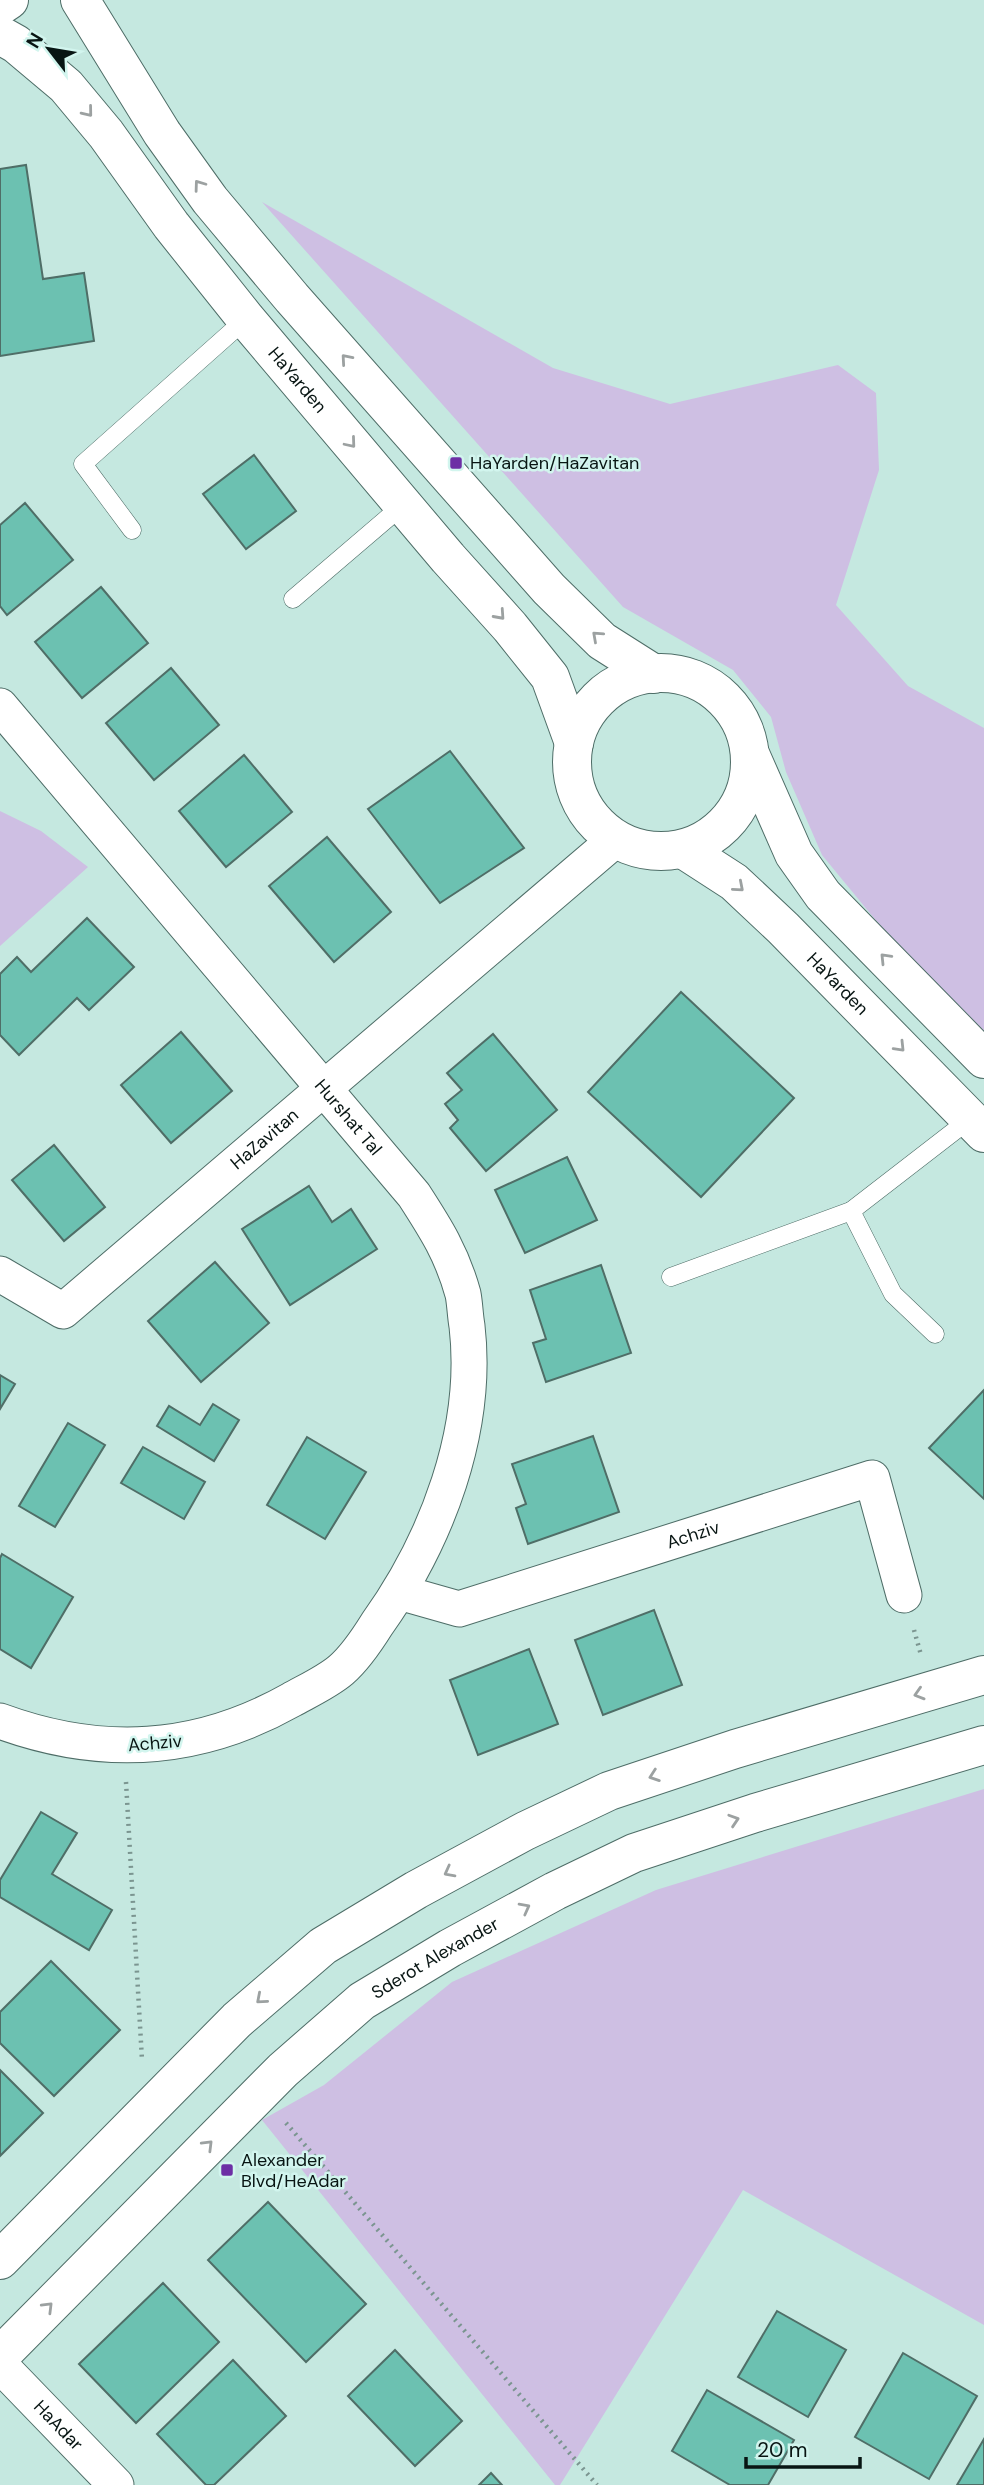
<svg xmlns="http://www.w3.org/2000/svg" width="984" height="2485" font-family="'DM Sans',sans-serif">
<rect width="100%" height="100%" fill="#c5e8e0"/>
<g fill="#cebfe3">
<polygon points="262,202 553,368 670,404 838,365 876,393 879,470 836,605 908,686 984,728 984,1032 892,940 822,855 786,772 771,717 733,670 623,607"/>
<polygon points="0,811 41,831 88,867 0,946"/>
<polygon points="984,1789 984,2325 743,2190 560,2485 555,2485 262,2120 324,2085 452,1982 656,1890"/>
</g>
<g fill="#6cc1b1" stroke="#4f6e67" stroke-width="2">
<polygon points="26,165 43,279 84,273 94,341 0,356 0,169"/>
<polygon points="254,455 296,511 246,549 203,494"/>
<polygon points="25,503 73,560 7,615 0,606 0,525"/>
<polygon points="101,587 148,643 82,698 35,642"/>
<polygon points="171,668 219,725 154,780 106,723"/>
<polygon points="450,751 524,848 440,903 368,809"/>
<polygon points="244,755 292,812 226,867 179,811"/>
<polygon points="327,837 391,912 334,962 269,886"/>
<polygon points="87,918 134,967 89,1010 77,998 19,1055 0,1035 0,974 17,957 31,972"/>
<polygon points="681,992 794,1098 701,1197 588,1092"/>
<polygon points="181,1032 232,1091 171,1143 121,1085"/>
<polygon points="493,1034 557,1110 486,1171 450,1128 458,1120 445,1104 462,1090 447,1073"/>
<polygon points="54,1145 105,1207 64,1241 12,1180"/>
<polygon points="567,1157 597,1220 525,1253 495,1190"/>
<polygon points="309,1186 332,1222 351,1209 377,1249 290,1305 242,1229"/>
<polygon points="215,1262 269,1323 201,1382 148,1321"/>
<polygon points="601,1265 631,1353 546,1382 533,1343 546,1339 530,1290"/>
<polygon points="0,1375 15,1384 0,1409"/>
<polygon points="984,1390 984,1499 929,1448"/>
<polygon points="213,1404 239,1420 214,1461 157,1426 169,1406 200,1425"/>
<polygon points="68,1423 105,1445 55,1527 19,1506"/>
<polygon points="593,1436 619,1512 528,1544 516,1508 526,1504 512,1464"/>
<polygon points="307,1437 366,1472 325,1539 267,1505"/>
<polygon points="143,1447 205,1482 184,1519 121,1483"/>
<polygon points="2,1554 73,1597 31,1668 0,1649 0,1558"/>
<polygon points="654,1610 682,1685 603,1715 575,1640"/>
<polygon points="529,1649 558,1724 478,1755 450,1680"/>
<polygon points="41,1812 77,1833 52,1874 112,1910 89,1950 0,1897 0,1880"/>
<polygon points="51,1961 120,2030 54,2096 0,2043 0,2012"/>
<polygon points="0,2070 43,2113 0,2156"/>
<polygon points="268,2202 366,2304 306,2362 208,2260"/>
<polygon points="163,2283 219,2342 136,2423 79,2364"/>
<polygon points="777,2311 846,2350 808,2417 738,2377"/>
<polygon points="395,2350 462,2421 415,2466 348,2396"/>
<polygon points="903,2353 977,2396 929,2479 855,2437"/>
<polygon points="233,2360 286,2416 214,2485 206,2485 157,2434"/>
<polygon points="707,2390 794,2440 768,2485 730,2485 672,2451"/>
<polygon points="984,2439 984,2485 957,2485"/>
<polygon points="491,2473 502,2485 479,2485"/>
</g>
<g fill="none" stroke-linecap="round" stroke-linejoin="round">
<defs>
<g id="lane">
<polyline points="132,530 83,464 246,319"/>
<polyline points="293,599 403,505"/>
<polyline points="851,1211 893,1294 935,1334"/>
<polyline points="671,1277 851,1211 970,1119"/>
</g>
<g id="street">
<path id="s1" d="M0,706L414,1195C436,1229 452,1254 463,1294C465,1304 465,1315 467,1326C479,1430 437,1540 377,1624C367,1640 355,1658 341,1670C327,1682 307,1691 291,1700C197,1753 101,1758 0,1721"/>
<path id="s2" d="M0,1274L63,1311L616,839"/>
<path id="s3" d="M399,1592L459,1609L872,1478L904,1595"/>
<path id="s4" d="M0,2365L116,2485"/>
</g>
<g id="secondary">
<polyline points="80,0 162,133 210,200 292,298 549,589 602,641 654,674"/>
<polyline points="0,6 9,0"/>
<path id="s5" d="M0,35L16,44L66,86L106,134L171,225L246,319L448,558L510,627L550,677L574,743"/>
<circle cx="661" cy="762" r="89"/>
<polyline points="750,754 794,854 823,895 984,1059"/>
<path id="s6" d="M683,849L734,882L783,928L984,1133"/>
<polyline points="0,2260 237,2020 323,1946 416,1890 525,1831 609,1791 735,1749 984,1675"/>
<path id="s7" d="M0,2356L283,2070L362,2001L450,1948L555,1891L634,1853L755,1813L984,1745"/>
</g>
</defs>
<use href="#lane" stroke="#4e6d67" stroke-width="19"/>
<use href="#street" stroke="#4e6d67" stroke-width="37"/>
<use href="#secondary" stroke="#4e6d67" stroke-width="40"/>
<g stroke="#7b9590" stroke-width="4.5" stroke-dasharray="2 5" stroke-linecap="butt">
<polyline points="914,1630 921,1655"/>
<polyline points="126,1782 142,2060"/>
<polyline points="286,2123 597,2485"/>
</g>
<use href="#lane" stroke="#fff" stroke-width="18"/>
<use href="#street" stroke="#fff" stroke-width="35"/>
<use href="#secondary" stroke="#fff" stroke-width="38"/>
</g>
<defs><path id="oneway-chevron" d="M-2-3.5L2.5 0L-2 3.5" fill="none" stroke-width="1.6" stroke-linecap="round" stroke-linejoin="round" transform="scale(1.75)"/></defs>
<g stroke="#9ca1a1">
<use href="#oneway-chevron" transform="translate(88 112) rotate(51)"/>
<use href="#oneway-chevron" transform="translate(199 185) rotate(-126)"/>
<use href="#oneway-chevron" transform="translate(346 359) rotate(-131)"/>
<use href="#oneway-chevron" transform="translate(351 443) rotate(50)"/>
<use href="#oneway-chevron" transform="translate(500 615) rotate(48)"/>
<use href="#oneway-chevron" transform="translate(597 636) rotate(-138)"/>
<use href="#oneway-chevron" transform="translate(739 887) rotate(41)"/>
<use href="#oneway-chevron" transform="translate(885 958) rotate(-134)"/>
<use href="#oneway-chevron" transform="translate(900 1047) rotate(46)"/>
<use href="#oneway-chevron" transform="translate(919 1694) rotate(163)"/>
<use href="#oneway-chevron" transform="translate(654 1776) rotate(161)"/>
<use href="#oneway-chevron" transform="translate(734 1820) rotate(-18)"/>
<use href="#oneway-chevron" transform="translate(449 1872) rotate(152)"/>
<use href="#oneway-chevron" transform="translate(525 1908) rotate(-28)"/>
<use href="#oneway-chevron" transform="translate(261 1999) rotate(139)"/>
<use href="#oneway-chevron" transform="translate(208 2145) rotate(-45)"/>
<use href="#oneway-chevron" transform="translate(48 2307) rotate(-45)"/>
</g>
<g fill="#6d2fa5" stroke="#d2f5ee" stroke-width="2.5">
<rect x="449" y="456" width="14" height="14" rx="3.5"/>
<rect x="220" y="2163" width="14" height="14" rx="3.5"/>
</g>
<g text-anchor="middle" stroke-width="5" stroke-linejoin="round" paint-order="stroke">
<g font-size="18" fill="#081513" stroke="#d2f5ee">
<text dy="6" stroke="none"><textPath href="#s5" startOffset="458">HaYarden</textPath></text>
<text dy="6" stroke="none"><textPath href="#s6" startOffset="206">HaYarden</textPath></text>
<text dy="6" stroke="none"><textPath href="#s1" startOffset="539">Hurshat Tal</textPath></text>
<text dy="6" stroke="none"><textPath href="#s2" startOffset="338">HaZavitan</textPath></text>
<text dy="6" stroke="none"><textPath href="#s3" startOffset="308">Achziv</textPath></text>
<text transform="translate(155 1743) rotate(-5)" y="6">Achziv</text>
<text dy="6" stroke="none"><textPath href="#s7" startOffset="592">Sderot Alexander</textPath></text>
<text dy="6" stroke="none"><textPath href="#s4" startOffset="84">HaAdar</textPath></text>
</g>
<g font-size="18" fill="#081513" stroke="#d2f5ee" text-anchor="start">
<text x="470" y="469">HaYarden/HaZavitan</text>
<text x="241" y="2166">Alexander<tspan x="241" dy="21">Blvd/HeAdar</tspan></text>
</g>
</g>
<g transform="translate(49 49) rotate(301)" stroke="#d2f5ee" stroke-width="5" paint-order="stroke">
<path d="M0-5L12 26L0 18L-12 26Z" fill="#081513"/>
<text y="-10" font-size="19" font-weight="bold" text-anchor="middle" fill="#081513">N</text>
</g>
<path d="M746 2457v10h114v-10" fill="none" stroke="#081513" stroke-width="3.5"/>
<text x="757" y="2457" font-size="21" fill="#081513" stroke="#d2f5ee" stroke-width="5" paint-order="stroke">20 m</text>
</svg>
